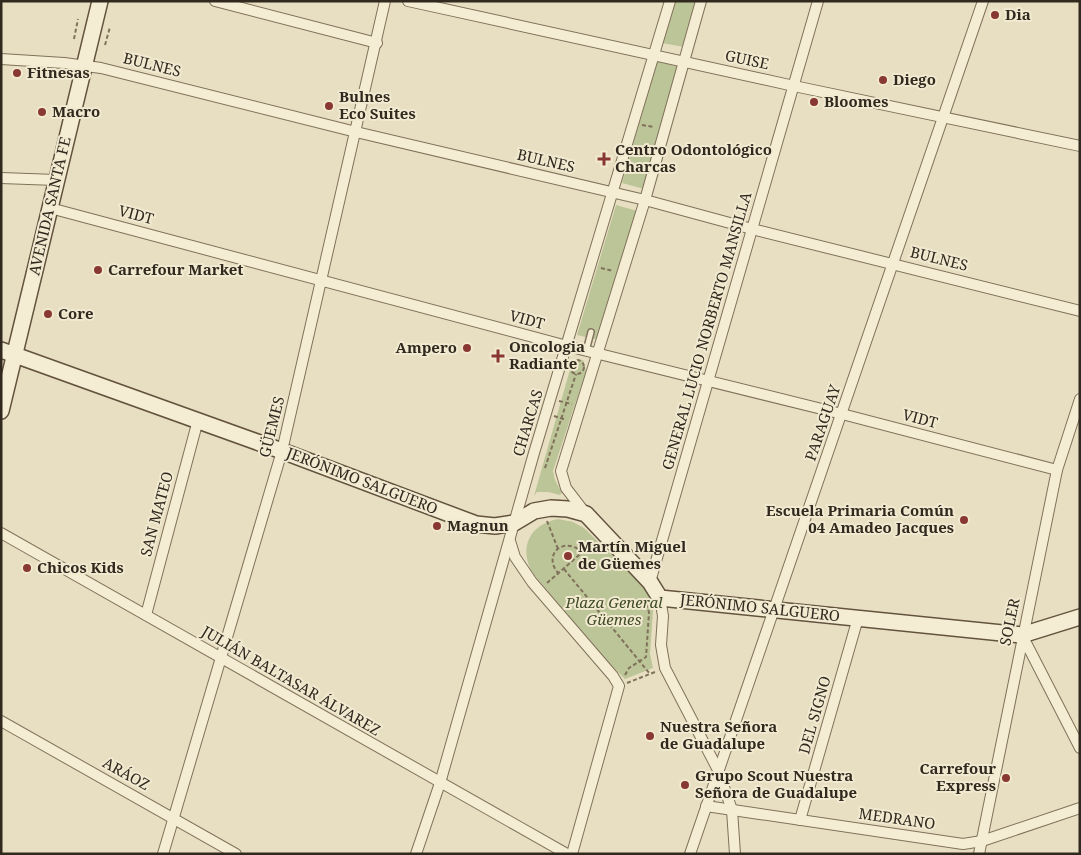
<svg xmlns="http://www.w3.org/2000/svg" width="1081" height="855" font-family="'Noto Serif',serif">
<rect width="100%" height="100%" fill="#e8dfc2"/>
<g fill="#bcc597">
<polygon points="675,1 697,1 684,47 662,43"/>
<polygon points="657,61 679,67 644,189 622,183"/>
<polygon points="616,205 638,211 599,340 577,335"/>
<polygon points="576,360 583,360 586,371 553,471 555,480 562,493 560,495 548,492 537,492 534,496 571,366"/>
<path d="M558,519L573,522L584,528L647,590L652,601L653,611L650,654L653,668L625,679L603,657L532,572C519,547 529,525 558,519Z"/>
</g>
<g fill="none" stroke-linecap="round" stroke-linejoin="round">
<defs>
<polyline id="lane" points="586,351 591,332"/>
<g id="street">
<polyline points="215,1 377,43"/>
<polyline points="408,1 794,86 1080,146"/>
<polyline points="1,59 64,63 101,68 356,132 645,200 752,229 1080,311"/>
<polyline points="1,178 56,180"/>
<polyline points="50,208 567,346 842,414 1057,470"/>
<polyline points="586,514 566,488 561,471 645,200 701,1"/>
<polyline points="1,533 567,854"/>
<polyline points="510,541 515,557 532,582 613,676 619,686 572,854"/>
<polyline points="650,582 818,1"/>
<polyline points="660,598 663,616 661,645 665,668 718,770 732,810 735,854"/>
<polyline points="146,615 198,420"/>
<polyline points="1022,635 1080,748"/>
<polyline points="1,721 236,854"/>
<polyline points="706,806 963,844 982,841 1080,808"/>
<polyline points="800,820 858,618"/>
<polyline points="163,854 282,451 385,1"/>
<polyline points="416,854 440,783 534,453 670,1"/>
<polyline points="690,854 983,1"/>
<polyline points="979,854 1057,470 1080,399"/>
</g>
<g id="secondary">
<polyline points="1,350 282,451 476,524 495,526 514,523 534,511 551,508 568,509 586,514 650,582 660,598 1022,635 1080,617"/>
<polyline points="1,411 100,1"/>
</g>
</defs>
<use href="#lane" stroke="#80715b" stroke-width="8"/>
<use href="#street" stroke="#80715b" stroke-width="12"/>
<use href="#secondary" stroke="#62523e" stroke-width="18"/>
<g stroke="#80715b" stroke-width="2" stroke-dasharray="4 2.5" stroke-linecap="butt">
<polyline points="74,39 78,19"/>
<polyline points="105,45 110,27"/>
<polyline points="642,125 654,127"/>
<polyline points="601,268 613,271"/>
<circle cx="577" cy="367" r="7"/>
<polyline points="559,401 572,404"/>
<polyline points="554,416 566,420"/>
<polyline points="545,468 576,374"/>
<polyline points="547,521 558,549"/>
<polyline points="564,569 650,674"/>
<path d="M559,574C542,556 562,536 581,551"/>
<polyline points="547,583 594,542"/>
<polyline points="625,675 629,668 646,657 649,613 647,603"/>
<polyline points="627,683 655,672"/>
</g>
<use href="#lane" stroke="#f4edd4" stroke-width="5"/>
<use href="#street" stroke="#f4edd4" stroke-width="10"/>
<use href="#secondary" stroke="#f4edd4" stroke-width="15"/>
</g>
<g fill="#883732" stroke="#f1e9d0" stroke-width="2">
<circle cx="995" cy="15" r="5"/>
<circle cx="17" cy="73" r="5"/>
<circle cx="883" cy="80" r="5"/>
<circle cx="814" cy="102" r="5"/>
<circle cx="329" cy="106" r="5"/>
<circle cx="42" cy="112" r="5"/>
<path d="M601.5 151.5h5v5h5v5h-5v5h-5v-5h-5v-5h5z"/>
<circle cx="98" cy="270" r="5"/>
<circle cx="48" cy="314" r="5"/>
<circle cx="467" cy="348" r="5"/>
<path d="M495.5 348.5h5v5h5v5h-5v5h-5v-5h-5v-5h5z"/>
<circle cx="964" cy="520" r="5"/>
<circle cx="437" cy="526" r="5"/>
<circle cx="568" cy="556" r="5"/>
<circle cx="27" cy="568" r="5"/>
<circle cx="650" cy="736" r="5"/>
<circle cx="1006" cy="778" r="5"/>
<circle cx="685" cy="785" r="5"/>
</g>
<g text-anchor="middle" stroke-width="4" stroke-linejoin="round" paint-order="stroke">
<g font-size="15" font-weight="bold" fill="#31281e" stroke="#f1e9d0" text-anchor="start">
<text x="1005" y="20">Dia</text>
<text x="27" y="78">Fitnesas</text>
<text x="893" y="85">Diego</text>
<text x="339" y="102">Bulnes<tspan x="339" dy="17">Eco Suites</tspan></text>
<text x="824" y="107">Bloomes</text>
<text x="52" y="117">Macro</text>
<text x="615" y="155">Centro Odontológico<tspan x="615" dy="17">Charcas</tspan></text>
<text x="108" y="275">Carrefour Market</text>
<text x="58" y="319">Core</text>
<text x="509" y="352">Oncologia<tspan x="509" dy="17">Radiante</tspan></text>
<text x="457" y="353" text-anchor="end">Ampero</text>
<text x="954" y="516" text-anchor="end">Escuela Primaria Común<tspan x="954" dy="17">04 Amadeo Jacques</tspan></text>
<text x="447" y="531">Magnun</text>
<text x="578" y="552">Martín Miguel<tspan x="578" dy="17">de Güemes</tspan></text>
<text x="37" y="573">Chicos Kids</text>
<text x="660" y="732">Nuestra Señora<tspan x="660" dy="17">de Guadalupe</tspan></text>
<text x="996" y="774" text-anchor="end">Carrefour<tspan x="996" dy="17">Express</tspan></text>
<text x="695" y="781">Grupo Scout Nuestra<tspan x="695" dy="17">Señora de Guadalupe</tspan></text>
</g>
<g font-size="15" fill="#31281e" stroke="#f1e9d0">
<text transform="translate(747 60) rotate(12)" y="5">GUISE</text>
<text transform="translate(152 65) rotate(14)" y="5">BULNES</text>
<text transform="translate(546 161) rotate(13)" y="5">BULNES</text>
<text transform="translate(50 206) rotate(-77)" y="5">AVENIDA SANTA FE</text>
<text transform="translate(136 215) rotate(15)" y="5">VIDT</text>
<text transform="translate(939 259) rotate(14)" y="5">BULNES</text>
<text transform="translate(527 320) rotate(15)" y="5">VIDT</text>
<text transform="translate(707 331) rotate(-74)" y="5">GENERAL LUCIO NORBERTO MANSILLA</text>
<text transform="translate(920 419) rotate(15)" y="5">VIDT</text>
<text transform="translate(528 423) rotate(-73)" y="5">CHARCAS</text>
<text transform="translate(823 423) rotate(-71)" y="5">PARAGUAY</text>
<text transform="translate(272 427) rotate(-76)" y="5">GÜEMES</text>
<text transform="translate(362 481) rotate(21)" y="5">JERÓNIMO SALGUERO</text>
<text transform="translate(157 514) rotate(-75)" y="5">SAN MATEO</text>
<text transform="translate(760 608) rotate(6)" y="5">JERÓNIMO SALGUERO</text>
<text transform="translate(1010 622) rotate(-78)" y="5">SOLER</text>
<text transform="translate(291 681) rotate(30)" y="5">JULIÁN BALTASAR ÁLVAREZ</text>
<text transform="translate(815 715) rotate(-74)" y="5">DEL SIGNO</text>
<text transform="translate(126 774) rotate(29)" y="5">ARÁOZ</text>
<text transform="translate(897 819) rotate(8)" y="5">MEDRANO</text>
</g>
<g font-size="15" font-style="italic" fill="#404b27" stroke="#f1e9d0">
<text x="614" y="608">Plaza General<tspan x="614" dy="17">Güemes</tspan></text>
</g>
</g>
<rect width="1081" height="855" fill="none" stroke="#31281e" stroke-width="5"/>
</svg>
